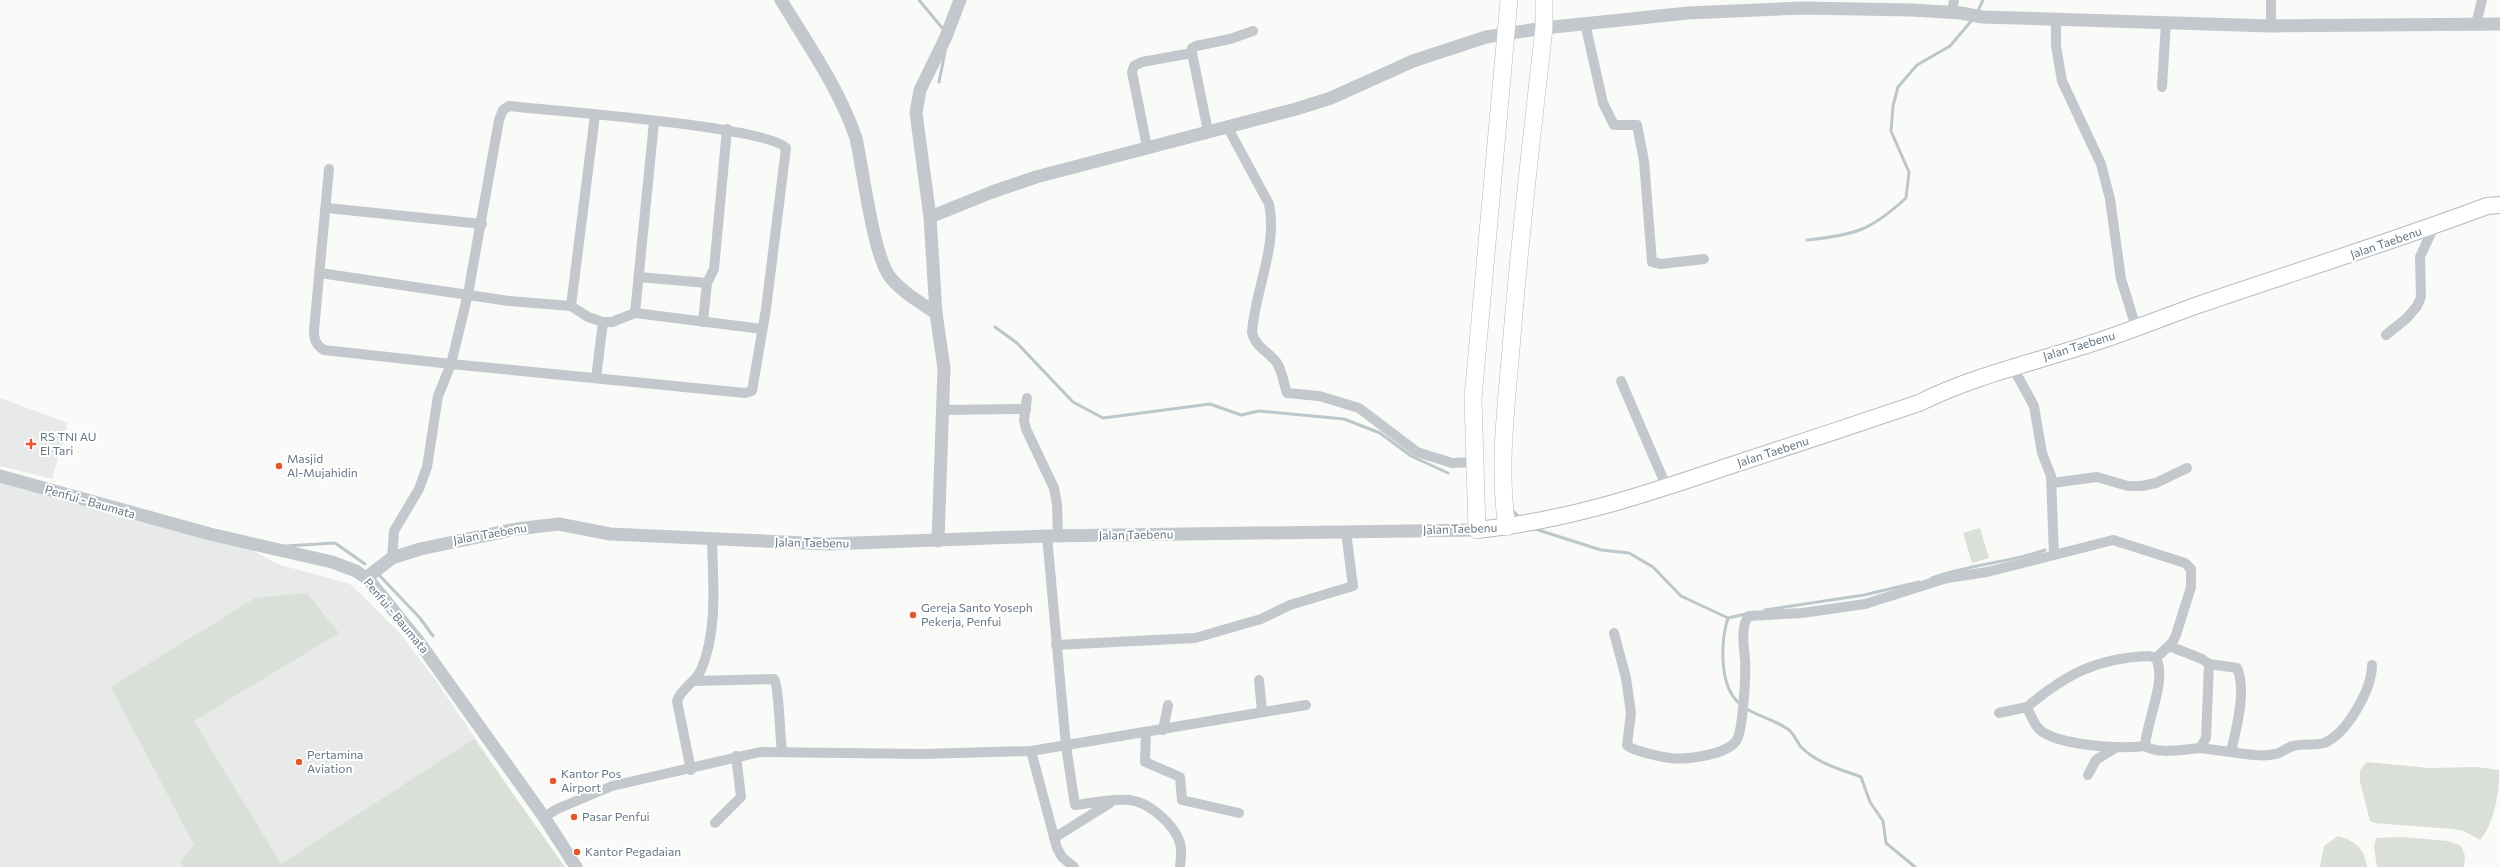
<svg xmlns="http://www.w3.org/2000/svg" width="2500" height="867" font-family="Commissioner,sans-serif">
<rect width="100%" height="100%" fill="#fafaf8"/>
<g fill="#e8e9e9">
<polygon points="0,398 68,423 52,479 0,466"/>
<polygon points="0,482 115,515 247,547 277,564 350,584 399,632 434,678 563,867 0,867"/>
</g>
<g fill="#dadfd7">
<polygon points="1980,528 1989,558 1972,563 1963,533"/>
<polygon points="307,593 339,633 194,721 281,864 474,739 565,867 183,867 181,861 194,845 111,687 255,598"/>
<path d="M2367,762L2429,768L2477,767L2499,770C2500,789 2494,825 2480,840L2464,831L2453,829L2374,823L2370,821L2360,782V770Z"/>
<path d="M2338,836C2355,841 2364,848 2367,867H2320L2324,846Z"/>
<polygon points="2401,837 2448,841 2461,846 2465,856 2464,867 2377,867 2374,847 2376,838"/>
</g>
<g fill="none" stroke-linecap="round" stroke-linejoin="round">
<g stroke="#bbc7cb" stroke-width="3">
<polyline points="919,0 944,30"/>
<polyline points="1977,13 1983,0"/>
<polyline points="939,82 945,52"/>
<path d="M1807,240C1855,235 1870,231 1906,198L1909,172L1891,131L1893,106L1898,87L1917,65L1950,46L1973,19"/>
<polyline points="995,327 1017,343 1073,402 1103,418 1210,404 1241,415 1259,411 1344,419 1380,433 1411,456 1448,473"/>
<polyline points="1511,509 1520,518"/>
<polyline points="1532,528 1601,550 1629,553 1653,567 1681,596 1728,618"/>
<polyline points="286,546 335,543 365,564"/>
<polyline points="379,575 420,618 433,636"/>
<path d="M1932,578C1969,564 2008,563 2045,550"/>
<polyline points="1765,610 1864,595 1919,582"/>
<path d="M1746,614L1728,618C1721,640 1719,681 1736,700C1749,715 1773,718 1789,730C1794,734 1797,742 1801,747C1818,764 1840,769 1861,777L1870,802L1883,821L1886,843L1915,867"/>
</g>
<defs>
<path id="primary" d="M1477,530C1564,521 1641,496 1723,468C1788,447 1854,425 1919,403C1975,375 2036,362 2096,342C2130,331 2164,317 2198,305C2294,272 2391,242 2487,206L2500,205"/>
<g id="trunk">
<path d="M1507,527C1498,469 1506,408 1511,349C1519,242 1532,135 1544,28V0"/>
<polyline points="1477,530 1473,398 1509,0"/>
</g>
</defs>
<use href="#primary" stroke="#b5babe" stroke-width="18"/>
<use href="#trunk" stroke="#b4b9bd" stroke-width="18"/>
<g stroke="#c3c8cc" stroke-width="10">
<polyline points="2271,0 2271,26"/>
<polyline points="1952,12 1954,0"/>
<polyline points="2056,19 2056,46 2062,81 2101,164 2110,199 2121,279 2136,327"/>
<polyline points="1585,23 1603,103 1614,125 1637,125 1644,161 1652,262 1661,264 1704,259"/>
<polyline points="2476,24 2482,0"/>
<polyline points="1192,53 1192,48 1196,46 1230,39 1253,31"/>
<polyline points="2162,87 2166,23"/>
<path d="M509,106C552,111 765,126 786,148L766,309L752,391L745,393L451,364L468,294L499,120L503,110Z"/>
<polyline points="595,115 571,306 588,317 603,322"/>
<path d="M1228,128L1269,204C1278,246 1255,290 1252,332C1255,347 1268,351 1277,363C1282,371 1284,384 1287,393L1319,396L1359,408L1417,452L1452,463L1474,462"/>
<polyline points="1147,147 1132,72 1134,66 1142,62 1192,53 1208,131"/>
<path d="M329,169L314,330C314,340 316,345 324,350L451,364L438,396L427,467L419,489L394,531L392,558"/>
<polyline points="327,208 482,224"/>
<polyline points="320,273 509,301 571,306"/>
<polyline points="639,277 707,283"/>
<polyline points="635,313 654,122"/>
<polyline points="703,322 707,283 714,269 727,129"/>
<polyline points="2386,335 2407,318 2417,306 2421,297 2420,257 2434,226"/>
<polyline points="2012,366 2034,406 2042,453 2051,476 2054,555"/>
<polyline points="596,378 603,322 612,322 635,313 762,329"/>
<polyline points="1621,381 1667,488"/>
<polyline points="1027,398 1024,420 1026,429 1054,488 1057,504 1058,536"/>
<polyline points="942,410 1026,409"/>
<polyline points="2052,483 2097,477 2128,486 2142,486 2156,483 2187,468"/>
<path d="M1047,536L1066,746L1075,805C1093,803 1113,798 1130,800C1149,802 1175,825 1180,843C1182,850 1181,859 1180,867"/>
<path d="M1614,633L1626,678L1631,713L1627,745C1632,751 1662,757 1670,758C1686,760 1726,755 1736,741C1743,733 1746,673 1745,660C1744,647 1740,626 1749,616L1802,613L1865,604L1947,578L1987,572L2113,540L2185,563L2191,569V587L2176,635L2172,643L2156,658"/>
<polyline points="1056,645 1195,638 1261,619 1290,605 1353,586 1346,532"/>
<polyline points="1259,680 1262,711"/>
<path d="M694,681L774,679C779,685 780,739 782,752"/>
<path d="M2027,707C2066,674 2097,658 2149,656L2156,658C2167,681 2147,719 2145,746C2159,755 2184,749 2200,748L2206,738L2209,664L2202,659L2169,646"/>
<path d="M1999,713L2027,707C2030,714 2034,724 2039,729C2057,746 2121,749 2145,746"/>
<polyline points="1163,730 1168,705"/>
<polyline points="1146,733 1145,762 1180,777 1182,800 1239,813"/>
<path d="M2200,748L2231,752C2236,730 2247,690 2237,668L2209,664"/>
<polyline points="1031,751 1057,848 1062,857 1074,867"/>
<path d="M2231,752C2246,754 2264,758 2279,753C2284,751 2288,747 2293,746C2303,743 2314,746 2324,743C2347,734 2372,689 2372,665"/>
<path d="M691,770L677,701C682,687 695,683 701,670C718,631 713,581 712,540"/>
<polyline points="2088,775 2096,760 2115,748"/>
<polyline points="544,817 557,809 612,786 760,752 922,754 1031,751 1306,705"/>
<polyline points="715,823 741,797 736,756"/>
<polyline points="1054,838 1110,803"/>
</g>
<g stroke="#c3c8cc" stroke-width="13">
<path d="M781,0C808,45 839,88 856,138C863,169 873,255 890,277C902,292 921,303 936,313"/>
<polyline points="930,217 992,192 1036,177 1296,109 1331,98 1413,61 1486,37 1544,28 1688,13 1802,8 1912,10 1961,13 1982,17 2271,26 2500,24"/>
<polyline points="0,476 210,534 332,562 356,571 369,580 419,642 544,817 576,867"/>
<polyline points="938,541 944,368 936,313 930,217 916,113 920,90 945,39 960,0"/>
<polyline points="369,580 371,574 392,558 420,549 516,529 559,524 610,534 828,544 1047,536 1477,530"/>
</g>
<use href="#primary" stroke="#fff" stroke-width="16"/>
<use href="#trunk" stroke="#fff" stroke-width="17"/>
</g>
<g fill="#e4572e" stroke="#fff" stroke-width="1.5">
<path d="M29 438h4v4h4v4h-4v4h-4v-4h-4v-4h4z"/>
<circle cx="279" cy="466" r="4"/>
<circle cx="913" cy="615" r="4"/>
<circle cx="299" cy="762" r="4"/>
<circle cx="553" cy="781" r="4"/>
<circle cx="574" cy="817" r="4"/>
<circle cx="577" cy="852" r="4"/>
</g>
<g text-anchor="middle" stroke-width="4" stroke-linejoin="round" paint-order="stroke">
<g font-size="12" fill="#657683" stroke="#fff">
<text transform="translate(2386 243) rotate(-19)" y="4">Jalan Taebenu</text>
<text transform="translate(2079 346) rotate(-17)" y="4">Jalan Taebenu</text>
<text transform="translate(1773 452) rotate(-18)" y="4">Jalan Taebenu</text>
<text transform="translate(90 502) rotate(16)" y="4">Penfui - Baumata</text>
<text transform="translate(1460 529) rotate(-2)" y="4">Jalan Taebenu</text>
<text transform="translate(490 534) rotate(-10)" y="4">Jalan Taebenu</text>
<text transform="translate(1136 535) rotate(-1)" y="4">Jalan Taebenu</text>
<text transform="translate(812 543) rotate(1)" y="4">Jalan Taebenu</text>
<text transform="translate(396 616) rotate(50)" y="4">Penfui - Baumata</text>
</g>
<g font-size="12" fill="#657683" stroke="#fff" text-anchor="start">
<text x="40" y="441">RS TNI AU<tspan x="40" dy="14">El Tari</tspan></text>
<text x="287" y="463">Masjid<tspan x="287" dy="14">Al-Mujahidin</tspan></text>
<text x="921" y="612">Gereja Santo Yoseph<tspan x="921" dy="14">Pekerja, Penfui</tspan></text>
<text x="307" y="759">Pertamina<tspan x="307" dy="14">Aviation</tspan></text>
<text x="561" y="778">Kantor Pos<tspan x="561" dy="14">Airport</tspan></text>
<text x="582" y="821">Pasar Penfui</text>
<text x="585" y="856">Kantor Pegadaian</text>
</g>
</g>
</svg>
